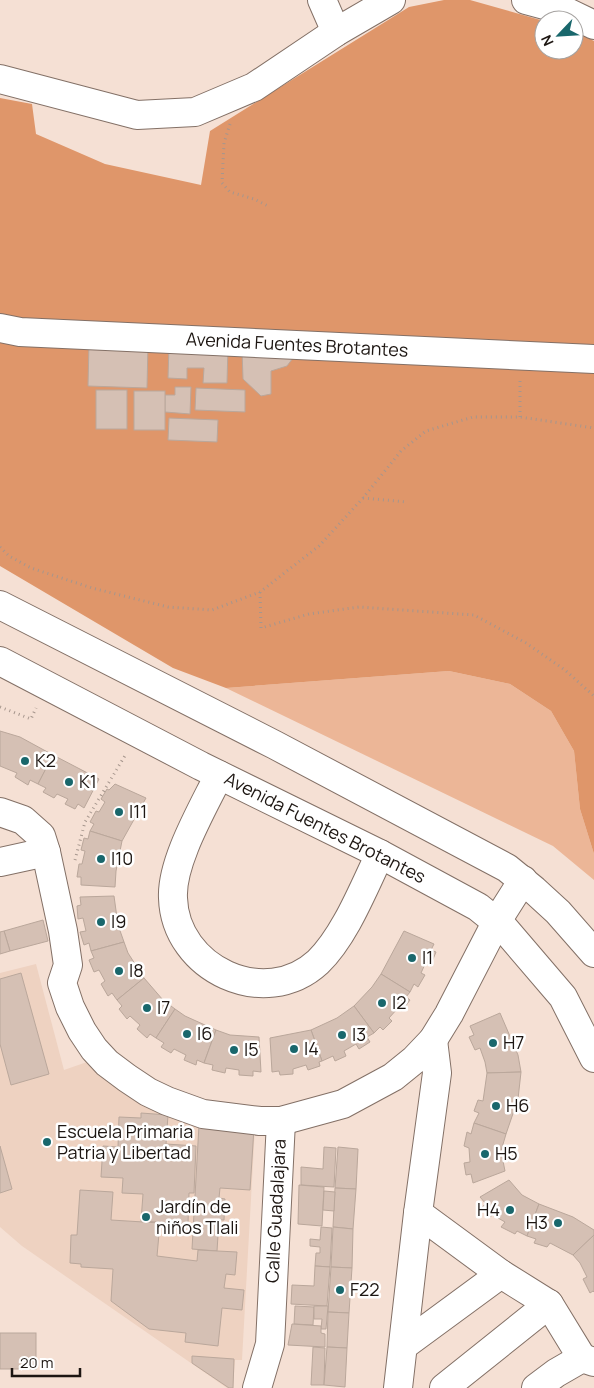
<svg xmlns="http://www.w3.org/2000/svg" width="594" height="1388" font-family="Manrope,sans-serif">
<rect width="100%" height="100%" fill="#f5e0d4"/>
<polygon fill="#eed2c1" points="36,964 64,1070 87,1062 106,1079 127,1094 183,1122 255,1127 242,1360 235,1360 233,1388 227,1388 22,1246 0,1227 0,973"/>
<polygon fill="#ecb697" points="449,671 510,684 551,711 574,751 580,809 594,854 594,880 553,846 226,688"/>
<polygon fill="#df966a" points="444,0 470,0 544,21 544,50 574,50 574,31 594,41 594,854 580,809 574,751 551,711 510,684 449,671 226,688 173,668 0,566 0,98 32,104 36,134 105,164 201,185 210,131 409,7"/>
<g fill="#d5c0b4" stroke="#baa79b">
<polygon points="89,343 148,344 147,388 88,386"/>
<polygon points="169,345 228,346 227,383 203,383 204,368 187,368 187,379 168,378"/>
<polygon points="242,350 299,350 287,366 271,371 271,394 261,396 243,379"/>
<polygon points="175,387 191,387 190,414 165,412 165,395 175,395"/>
<polygon points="196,388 245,390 245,412 195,410"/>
<rect x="96" y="390" width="31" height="39"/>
<rect x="134" y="391" width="31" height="39"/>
<polygon points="169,418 218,420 217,442 168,440"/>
<polygon points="0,731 20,737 53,755 38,784 30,780 28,785 15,777 17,773 0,766"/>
<polygon points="53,755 99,779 84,808 78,804 75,809 65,804 68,799 57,794 54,798 43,792 46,788 38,784"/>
<polygon points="115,784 146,798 122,841 90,831 94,824 90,822 96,811 99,812 105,802 101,799 107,789 109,790"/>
<polygon points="90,831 122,841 116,871 115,887 81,885 81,877 77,877 79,864 82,864 85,851 81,850 84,838 88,839"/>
<polygon points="114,896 118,925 124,942 91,951 89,943 84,945 80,932 86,931 83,918 78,919 77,906 81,905 80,897"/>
<polygon points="43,920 48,941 10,951 4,931"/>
<polygon points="4,931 10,951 0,954 0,932"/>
<polygon points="404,931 434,944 431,950 436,952 431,964 426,962 421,973 425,975 418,987 414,984 410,992 381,974"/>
<polygon points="124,942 128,953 144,978 117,1000 112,993 108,996 101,984 105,981 99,970 94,972 89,960 94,958 91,951"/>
<polygon points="21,973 49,1074 11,1085 0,1044 0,979"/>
<polygon points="381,974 410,992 406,997 410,1000 402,1011 398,1008 389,1018 392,1021 383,1030 380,1027 374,1033 354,1006 372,987"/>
<polygon points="144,978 163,1000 175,1009 156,1038 150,1034 147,1038 137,1029 140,1025 130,1016 127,1019 119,1009 122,1006 117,1000"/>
<polygon points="354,1006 374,1033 367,1037 370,1042 359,1049 356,1044 344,1051 346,1056 335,1061 333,1056 322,1061 311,1030 337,1018"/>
<polygon points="175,1009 185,1016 216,1030 204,1063 197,1060 196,1065 184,1060 186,1055 174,1049 171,1053 161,1047 164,1043 156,1038"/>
<polygon points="500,1013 518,1055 521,1072 487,1073 485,1062 480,1048 475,1050 469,1037 474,1035 470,1026"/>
<polygon points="216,1030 230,1035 259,1037 261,1072 253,1071 253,1076 239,1075 239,1070 226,1068 225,1073 212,1070 213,1065 204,1063"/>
<polygon points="311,1030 322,1061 319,1062 320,1066 308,1070 306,1065 293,1069 293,1074 280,1075 279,1071 272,1072 270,1038"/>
<polygon points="521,1072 518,1099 506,1134 474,1123 479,1113 474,1111 478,1100 483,1101 487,1073"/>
<polygon points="141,1113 168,1115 166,1144 196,1146 194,1193 189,1193 188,1224 141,1221 143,1194 122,1193 123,1178 101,1177 103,1146 118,1147 119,1117 141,1118"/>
<polygon points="474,1123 506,1134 501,1151 505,1171 473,1183 471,1174 466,1175 464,1163 470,1162 469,1148 464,1146 467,1132 471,1134"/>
<polygon points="199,1125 254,1128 250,1190 220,1188 219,1198 225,1199 224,1220 219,1220 217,1251 192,1249"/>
<polygon points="0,1146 12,1189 0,1193"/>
<polygon points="324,1147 336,1148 334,1187 301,1185 301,1167 323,1169"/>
<polygon points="338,1147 358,1149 356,1189 335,1188"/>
<polygon points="509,1180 522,1195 539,1204 527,1236 517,1231 515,1234 501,1227 505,1222 498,1218 495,1213 490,1217 482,1207 486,1204 480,1197"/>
<polygon points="299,1185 324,1187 322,1226 298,1224"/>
<polygon points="335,1188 356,1189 353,1229 333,1227"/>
<polygon points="80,1190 113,1192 111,1220 160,1223 157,1256 197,1261 198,1250 237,1252 235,1275 226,1274 224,1288 244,1290 242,1310 222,1308 218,1346 185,1342 186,1333 149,1329 111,1301 113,1269 81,1267 81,1264 70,1263 71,1235 77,1235"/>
<polygon points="324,1191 335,1192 334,1211 323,1210"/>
<polygon points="539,1204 573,1217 594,1230 594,1235 573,1255 550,1243 547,1247 534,1243 536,1239 527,1236"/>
<polygon points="321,1227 332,1228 330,1267 315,1266 316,1253 320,1253 320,1247 310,1246 310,1239 320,1240"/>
<polygon points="333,1227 353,1229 352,1268 331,1267"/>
<polygon points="594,1235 594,1292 593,1291 590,1293 583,1279 587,1277 580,1263 573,1255"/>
<polygon points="315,1266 330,1267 327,1306 291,1304 292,1285 314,1286"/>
<polygon points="331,1267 352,1268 349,1313 328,1312"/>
<polygon points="295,1306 314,1307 313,1325 294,1324"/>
<polygon points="314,1306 328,1306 326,1329 321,1329 322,1319 314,1319"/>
<polygon points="328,1312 349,1313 347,1348 327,1347"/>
<polygon points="292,1324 321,1326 321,1333 325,1334 325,1347 288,1345"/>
<rect x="0" y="1333" width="36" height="36"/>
<polygon points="313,1347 325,1348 324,1385 311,1385"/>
<polygon points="327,1347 347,1348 345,1387 324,1385"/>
<polygon points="192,1356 234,1359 233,1388 229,1388 192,1363"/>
</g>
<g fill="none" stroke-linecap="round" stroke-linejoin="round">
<defs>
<g id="minor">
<polyline points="322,0 336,32"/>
<polyline points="526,0 563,10 594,25"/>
<polyline points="0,79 137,115 195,112 254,87 336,32 391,0"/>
<polyline points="0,328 20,332 594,359"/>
<polyline points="0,605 275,745 507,868 534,890 558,912 594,953"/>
<polyline points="0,661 201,766 380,854 478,907 504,928 563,997 594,1058"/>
<path d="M219,775C203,808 171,862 173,898C175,969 265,1011 318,962C345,936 364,887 380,854"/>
<polyline points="0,812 23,820 41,836 46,852"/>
<polyline points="0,862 46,852 63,931 68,965 62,983 70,1007 82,1031 94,1049 107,1063 127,1078 148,1092 167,1101 203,1114 260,1121 281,1121 343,1104 393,1077 414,1060 433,1040 449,1014 497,921 523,880"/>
<polyline points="418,1213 501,1274 549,1304 582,1358"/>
<polyline points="403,1346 501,1274"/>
<polyline points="257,1388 270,1344 281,1121"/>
<polyline points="398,1388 418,1213 437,1073 433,1040"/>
<polyline points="444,1388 549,1304"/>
<polyline points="536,1388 556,1373 582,1358 594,1362"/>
</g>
</defs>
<use href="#minor" stroke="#837066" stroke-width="30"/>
<g stroke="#a6968d" stroke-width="3" stroke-dasharray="1 4" stroke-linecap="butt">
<polyline points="230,124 224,143 222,183 230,192 254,199 270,207"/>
<polyline points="520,417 520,380"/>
<polyline points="363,498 407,502"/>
<polyline points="0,547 9,556 31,568 92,588 168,607 212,610 260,592 319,546 363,498 401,451 426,431 473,417 520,417 594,428"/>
<polyline points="260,592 261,628 309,614 359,607 474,615 526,643 565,670 594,696"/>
<polyline points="0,707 31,719 36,708"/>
<polyline points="75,860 85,822 126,754"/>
</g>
<use href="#minor" stroke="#fff" stroke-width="28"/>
</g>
<g fill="#19676c" stroke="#fff" stroke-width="2">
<circle cx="25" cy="761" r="5"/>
<circle cx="69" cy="782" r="5"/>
<circle cx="119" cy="812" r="5"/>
<circle cx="101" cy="859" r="5"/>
<circle cx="101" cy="922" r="5"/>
<circle cx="412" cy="958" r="5"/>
<circle cx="119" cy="971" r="5"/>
<circle cx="382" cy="1003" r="5"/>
<circle cx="147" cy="1008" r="5"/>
<circle cx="187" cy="1034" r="5"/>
<circle cx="342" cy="1035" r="5"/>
<circle cx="493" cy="1043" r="5"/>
<circle cx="294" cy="1049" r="5"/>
<circle cx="234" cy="1050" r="5"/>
<circle cx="496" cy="1106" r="5"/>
<circle cx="47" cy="1142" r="5"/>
<circle cx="485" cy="1154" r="5"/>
<circle cx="510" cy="1210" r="5"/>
<circle cx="146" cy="1217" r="5"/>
<circle cx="558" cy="1223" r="5"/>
<circle cx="340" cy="1290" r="5"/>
</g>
<g text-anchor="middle" stroke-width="5" stroke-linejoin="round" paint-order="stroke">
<g font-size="18" fill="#1d1612" stroke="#fff">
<text transform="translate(297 345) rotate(3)" y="6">Avenida Fuentes Brotantes</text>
<text transform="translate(325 828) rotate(27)" y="6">Avenida Fuentes Brotantes</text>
<text transform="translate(276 1211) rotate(-87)" y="6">Calle Guadalajara</text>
</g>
<g font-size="18" fill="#1d1612" stroke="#fff" text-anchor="start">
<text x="35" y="767">K2</text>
<text x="79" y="788">K1</text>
<text x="129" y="818">I11</text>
<text x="111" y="865">I10</text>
<text x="111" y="928">I9</text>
<text x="422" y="964">I1</text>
<text x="129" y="977">I8</text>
<text x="392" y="1009">I2</text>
<text x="157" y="1014">I7</text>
<text x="197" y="1040">I6</text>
<text x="352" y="1041">I3</text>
<text x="503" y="1049">H7</text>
<text x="304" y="1055">I4</text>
<text x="244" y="1056">I5</text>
<text x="506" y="1112">H6</text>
<text x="57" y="1138">Escuela Primaria<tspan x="57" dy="21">Patria y Libertad</tspan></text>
<text x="495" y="1160">H5</text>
<text x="156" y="1213">Jardín de<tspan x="156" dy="21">niños Tlali</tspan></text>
<text x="500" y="1216" text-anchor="end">H4</text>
<text x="548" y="1229" text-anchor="end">H3</text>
<text x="350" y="1296">F22</text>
</g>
</g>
<g transform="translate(559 35) rotate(245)"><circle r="24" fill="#ffffff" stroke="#a5a2a0"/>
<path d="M0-4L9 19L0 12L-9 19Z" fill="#19676c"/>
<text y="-8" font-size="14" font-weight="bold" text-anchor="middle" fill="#1d1612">N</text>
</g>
<path d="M12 1368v8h68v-8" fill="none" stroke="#1d1612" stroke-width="2.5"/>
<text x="20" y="1368" font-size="15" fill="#1d1612" stroke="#ffffff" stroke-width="4" paint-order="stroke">20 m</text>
</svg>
